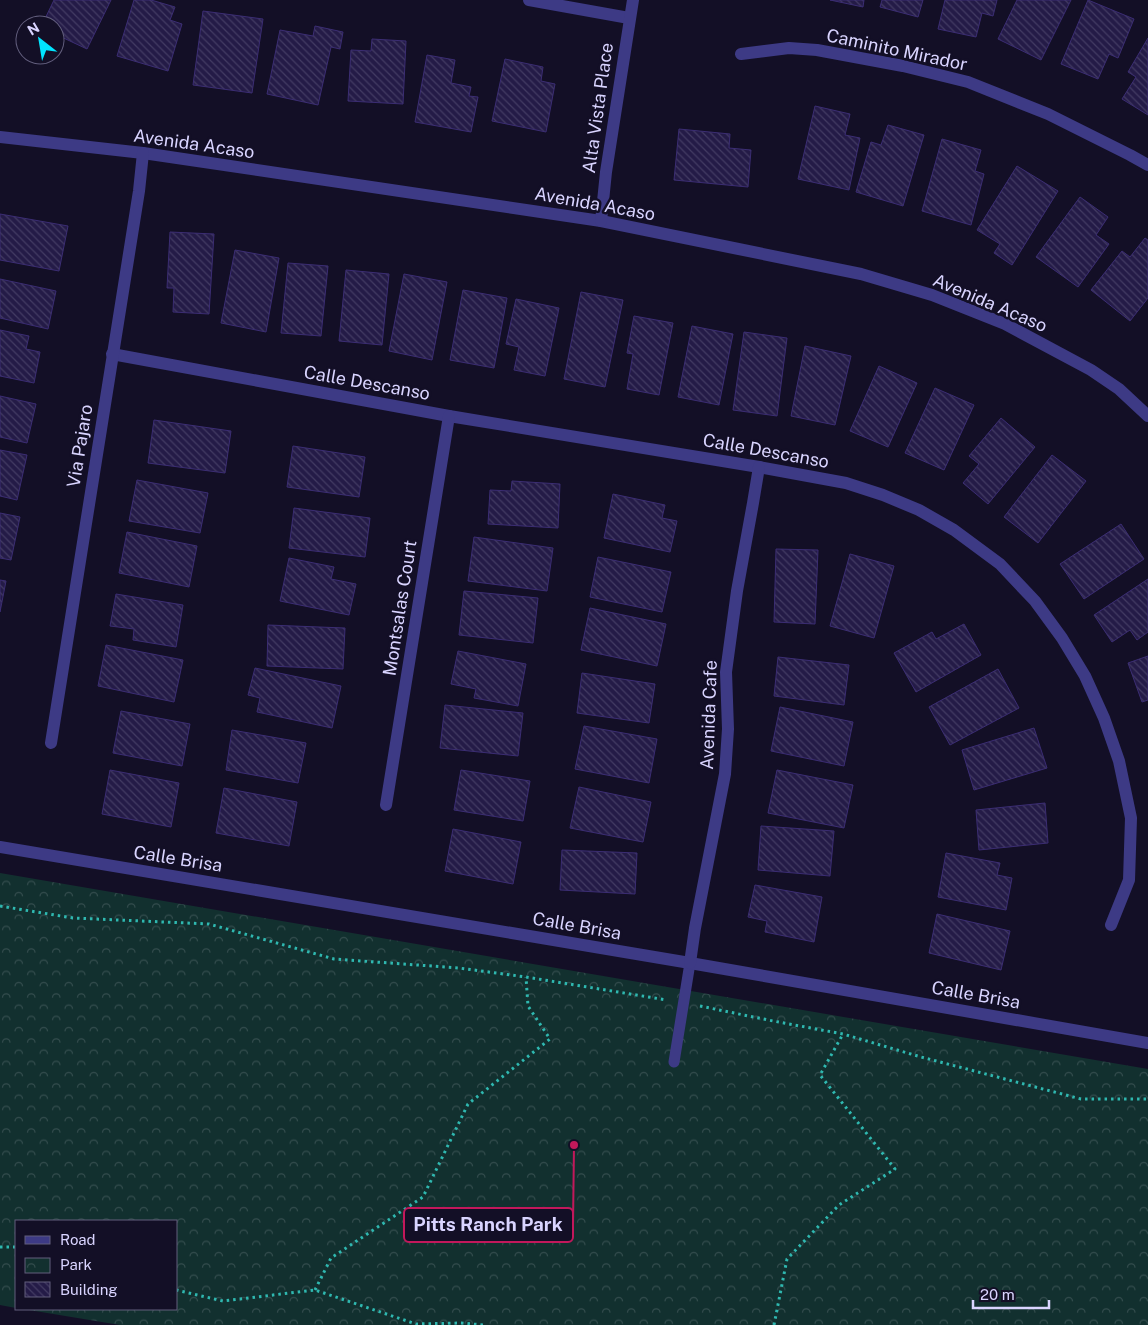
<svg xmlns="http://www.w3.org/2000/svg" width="1148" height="1325" font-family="'Public Sans',sans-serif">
<defs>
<pattern id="park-crowns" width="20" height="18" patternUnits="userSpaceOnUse" patternTransform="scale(1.25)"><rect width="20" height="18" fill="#12302f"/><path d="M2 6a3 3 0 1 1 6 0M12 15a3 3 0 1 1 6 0" fill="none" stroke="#344d4e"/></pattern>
<pattern id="building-back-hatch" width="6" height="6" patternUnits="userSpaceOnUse" patternTransform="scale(1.25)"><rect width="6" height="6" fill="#241b47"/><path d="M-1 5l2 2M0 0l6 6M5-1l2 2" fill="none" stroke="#433b63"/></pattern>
</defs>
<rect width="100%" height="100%" fill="#130f26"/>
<polygon fill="url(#park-crowns)" points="0,873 1148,1069 1148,1325 120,1325 23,1309 176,1309 176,1221 16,1221 16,1308 0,1305"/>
<g fill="url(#building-back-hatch)" stroke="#3b2d73">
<polygon points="54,0 111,0 87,49 55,34 55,25 42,25"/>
<polygon points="134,0 151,0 175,7 170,20 182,24 168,71 117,56"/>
<polygon points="830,0 864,0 863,7"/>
<polygon points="882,0 923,0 918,17 880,7"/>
<polygon points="945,0 997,0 993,16 982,13 976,37 938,29"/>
<polygon points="1017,0 1071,0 1041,60 998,39"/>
<polygon points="1088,0 1134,19 1118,58 1109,54 1098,79 1061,64"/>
<polygon points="203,11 263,19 252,93 193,85"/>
<polygon points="315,26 343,32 340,49 331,47 318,105 267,94 280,30 313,36"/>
<polygon points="1148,38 1148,115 1122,99 1136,77 1128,72"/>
<polygon points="372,39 406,41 403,104 348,101 351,50 371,51"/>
<polygon points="427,55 455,60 451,83 471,87 469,96 478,97 471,132 415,122"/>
<polygon points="505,59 543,67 541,81 555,84 546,132 492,121"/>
<polygon points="815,106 850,114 845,135 860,138 849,190 798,179"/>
<polygon points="888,125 924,135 903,206 856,192 871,142 881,145"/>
<polygon points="679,129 730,134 729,148 751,150 748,187 674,180"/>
<polygon points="942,139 981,150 975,171 984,174 971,225 922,211"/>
<polygon points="1017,166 1058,191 1012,265 994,253 1000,244 977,230"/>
<polygon points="1080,197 1108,217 1096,235 1109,244 1078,287 1036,257"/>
<polygon points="0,214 68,226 59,271 0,260"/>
<polygon points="170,232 214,234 209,314 173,312 174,288 167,288"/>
<polygon points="1145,238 1148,240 1148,298 1130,321 1091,290 1122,251 1130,257"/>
<polygon points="235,250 279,258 266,332 221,323"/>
<polygon points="288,263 328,266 321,336 281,333"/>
<polygon points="346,270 389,274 382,345 339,341"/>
<polygon points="404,274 447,282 432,360 389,351"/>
<polygon points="0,279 56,291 48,329 0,318"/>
<polygon points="463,290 507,298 494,368 450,360"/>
<polygon points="581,292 623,300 605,387 564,379"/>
<polygon points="516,299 559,308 545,376 514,370 519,347 506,344"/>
<polygon points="634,316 673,323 659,395 627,389 633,354 627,353"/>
<polygon points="692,326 733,334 719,405 678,397"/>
<polygon points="0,330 29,336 26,349 40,352 34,383 0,376"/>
<polygon points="744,332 787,338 777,416 733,410"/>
<polygon points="805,346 851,356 835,425 791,416"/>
<polygon points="879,366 917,383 888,447 850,431"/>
<polygon points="935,388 974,405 944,470 905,453"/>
<polygon points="0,396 36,404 27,443 0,437"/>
<polygon points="1001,418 1035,447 988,504 963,483 979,464 969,456"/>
<polygon points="154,420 231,431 225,473 148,463"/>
<polygon points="293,446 365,457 359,497 287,487"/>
<polygon points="0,450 27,455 17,500 0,496"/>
<polygon points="1052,455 1086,481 1038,543 1004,517"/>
<polygon points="137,480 208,493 200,533 129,521"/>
<polygon points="512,481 560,484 558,528 488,524 490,490 511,491"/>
<polygon points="613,494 665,505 662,518 677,521 670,552 604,538"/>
<polygon points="294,508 370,518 365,557 289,548"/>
<polygon points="0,513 20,517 11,560 0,558"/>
<polygon points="1121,524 1144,559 1084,599 1060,564"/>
<polygon points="127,532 197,546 189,587 119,573"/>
<polygon points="474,537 553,548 547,591 468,581"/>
<polygon points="776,549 818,550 815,624 774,622"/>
<polygon points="850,554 894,566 874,638 830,626"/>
<polygon points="598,557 671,572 662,612 590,597"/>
<polygon points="289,558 334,567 331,579 356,584 349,615 280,601"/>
<polygon points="1148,579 1148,632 1137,640 1130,630 1112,642 1094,615"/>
<polygon points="0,580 6,581 0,612"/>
<polygon points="464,591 538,598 533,643 459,635"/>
<polygon points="116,594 183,605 176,647 133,640 134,629 110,626"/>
<polygon points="590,608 666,624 657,666 581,650"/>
<polygon points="964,624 981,655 916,692 894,653 932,632 936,639"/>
<polygon points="268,625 345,628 343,669 267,666"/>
<polygon points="106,645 183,660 174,702 98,686"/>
<polygon points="458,651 526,664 518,706 474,698 476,689 451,684"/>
<polygon points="1148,656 1148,700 1142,702 1128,663"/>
<polygon points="778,657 849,665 844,705 774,696"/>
<polygon points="255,668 341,686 332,728 257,712 260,698 248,695"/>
<polygon points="998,669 1019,708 950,745 929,707"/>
<polygon points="582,673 655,684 649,723 577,713"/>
<polygon points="445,705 523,713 518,756 440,748"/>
<polygon points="780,707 853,722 844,766 771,751"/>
<polygon points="121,711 190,724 182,766 113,753"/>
<polygon points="584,726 657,739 649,783 575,769"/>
<polygon points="1034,728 1047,768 974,790 962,750"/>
<polygon points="232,730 306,743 298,783 226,770"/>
<polygon points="110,770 179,783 171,827 102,814"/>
<polygon points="461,770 530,781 523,821 454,810"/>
<polygon points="777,770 853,785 844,828 768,813"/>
<polygon points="579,787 651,802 643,842 570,828"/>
<polygon points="224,788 297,802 289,846 216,833"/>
<polygon points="1045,803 1048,843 979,850 976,810"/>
<polygon points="761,826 834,831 830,876 758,870"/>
<polygon points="453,829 521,842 513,884 445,871"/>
<polygon points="562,850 637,853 635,894 560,890"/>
<polygon points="946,853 1000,863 997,875 1012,878 1006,910 938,897"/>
<polygon points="755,885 822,897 814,942 765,932 767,921 748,917"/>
<polygon points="937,914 1010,931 1001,970 929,953"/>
</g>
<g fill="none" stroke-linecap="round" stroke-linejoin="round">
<g stroke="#2fb8b0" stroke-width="3" stroke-dasharray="2.5 4" stroke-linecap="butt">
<polyline points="0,906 73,918 209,924 334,959 459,968 526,977 667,1000"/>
<polyline points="700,1006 773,1021 843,1034 921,1057 1081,1099 1148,1099"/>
<polyline points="0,1247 16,1247"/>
<polyline points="176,1290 223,1301 315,1290 416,1324 461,1323 484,1325"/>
<polyline points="315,1290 331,1258 423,1197 468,1104 550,1039 528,1006 526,977"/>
<polyline points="774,1325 787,1259 839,1205 895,1169 820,1075 843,1034"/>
</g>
<polyline stroke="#3d3a85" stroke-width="11" points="674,1062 690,963"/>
<g stroke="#3d3a85" stroke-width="12">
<polyline points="529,0 629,18"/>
<polyline points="741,54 789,48 817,50 903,66 968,82 1048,114 1130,155 1148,165"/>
<polyline points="0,137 143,153 601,221 861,274 932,295 1005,324 1091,370 1119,389 1148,416"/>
<polyline points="601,221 606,172 633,0"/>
<polyline points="112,354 449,416 759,467 846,483 883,495 919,510 954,530 1000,564 1035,601 1062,638 1085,676 1104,718 1119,761 1131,818 1129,880 1111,925"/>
<polyline points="51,743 139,191 143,153"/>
<polyline points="386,805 449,416"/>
<polyline points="0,847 690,963 1148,1043"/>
<polyline points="690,963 695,928 725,774 728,729 726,672 737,591 753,503 759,467"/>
</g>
</g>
<g text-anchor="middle" stroke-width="5" stroke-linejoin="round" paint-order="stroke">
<g font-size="18" fill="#d9d4ff" stroke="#130f26">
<text transform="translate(897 50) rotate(12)" y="6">Caminito Mirador</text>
<text transform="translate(598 108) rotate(-82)" y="6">Alta Vista Place</text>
<text transform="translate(194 144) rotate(8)" y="6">Avenida Acaso</text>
<text transform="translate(595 204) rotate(10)" y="6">Avenida Acaso</text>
<text transform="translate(990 303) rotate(23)" y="6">Avenida Acaso</text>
<text transform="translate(367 383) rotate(10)" y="6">Calle Descanso</text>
<text transform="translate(80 446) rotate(-81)" y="6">Via Pajaro</text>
<text transform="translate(766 451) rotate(10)" y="6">Calle Descanso</text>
<text transform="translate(400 608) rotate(-81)" y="6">Montsalas Court</text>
<text transform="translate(709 715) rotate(-88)" y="6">Avenida Cafe</text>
<text transform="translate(178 859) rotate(9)" y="6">Calle Brisa</text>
<text transform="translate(577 926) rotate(10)" y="6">Calle Brisa</text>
<text transform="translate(976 995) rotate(10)" y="6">Calle Brisa</text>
</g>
</g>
<path fill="none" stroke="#c2185b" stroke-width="2" d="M574 1145L573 1225"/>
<circle fill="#c2185b" stroke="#130f26" stroke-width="2" cx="574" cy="1145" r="5"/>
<rect fill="#130f26" stroke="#c2185b" stroke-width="2" x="404" y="1208" width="169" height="34" rx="5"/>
<g font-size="19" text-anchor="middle" font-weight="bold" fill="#d9d4ff">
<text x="488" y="1231">Pitts Ranch Park</text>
</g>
<rect x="15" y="1220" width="162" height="90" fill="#130f26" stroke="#625e7d"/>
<rect x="25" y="1236" width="25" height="8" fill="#3d3a85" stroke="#625e7d"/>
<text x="60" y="1245" font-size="15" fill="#d9d4ff">Road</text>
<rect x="25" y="1258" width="25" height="15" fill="url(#park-crowns)" stroke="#625e7d"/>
<text x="60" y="1270" font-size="15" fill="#d9d4ff">Park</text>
<rect x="25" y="1282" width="25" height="15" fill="url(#building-back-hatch)" stroke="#625e7d"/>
<text x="60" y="1295" font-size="15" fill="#d9d4ff">Building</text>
<g transform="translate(40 40) rotate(329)"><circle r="24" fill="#130f26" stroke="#625e7d"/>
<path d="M0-4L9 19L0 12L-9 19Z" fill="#00e5ff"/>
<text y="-8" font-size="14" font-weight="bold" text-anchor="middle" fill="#d9d4ff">N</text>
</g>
<path d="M973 1300v8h76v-8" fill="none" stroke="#d9d4ff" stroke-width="2.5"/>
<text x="980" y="1300" font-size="15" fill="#d9d4ff" stroke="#130f26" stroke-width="4" paint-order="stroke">20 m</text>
</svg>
